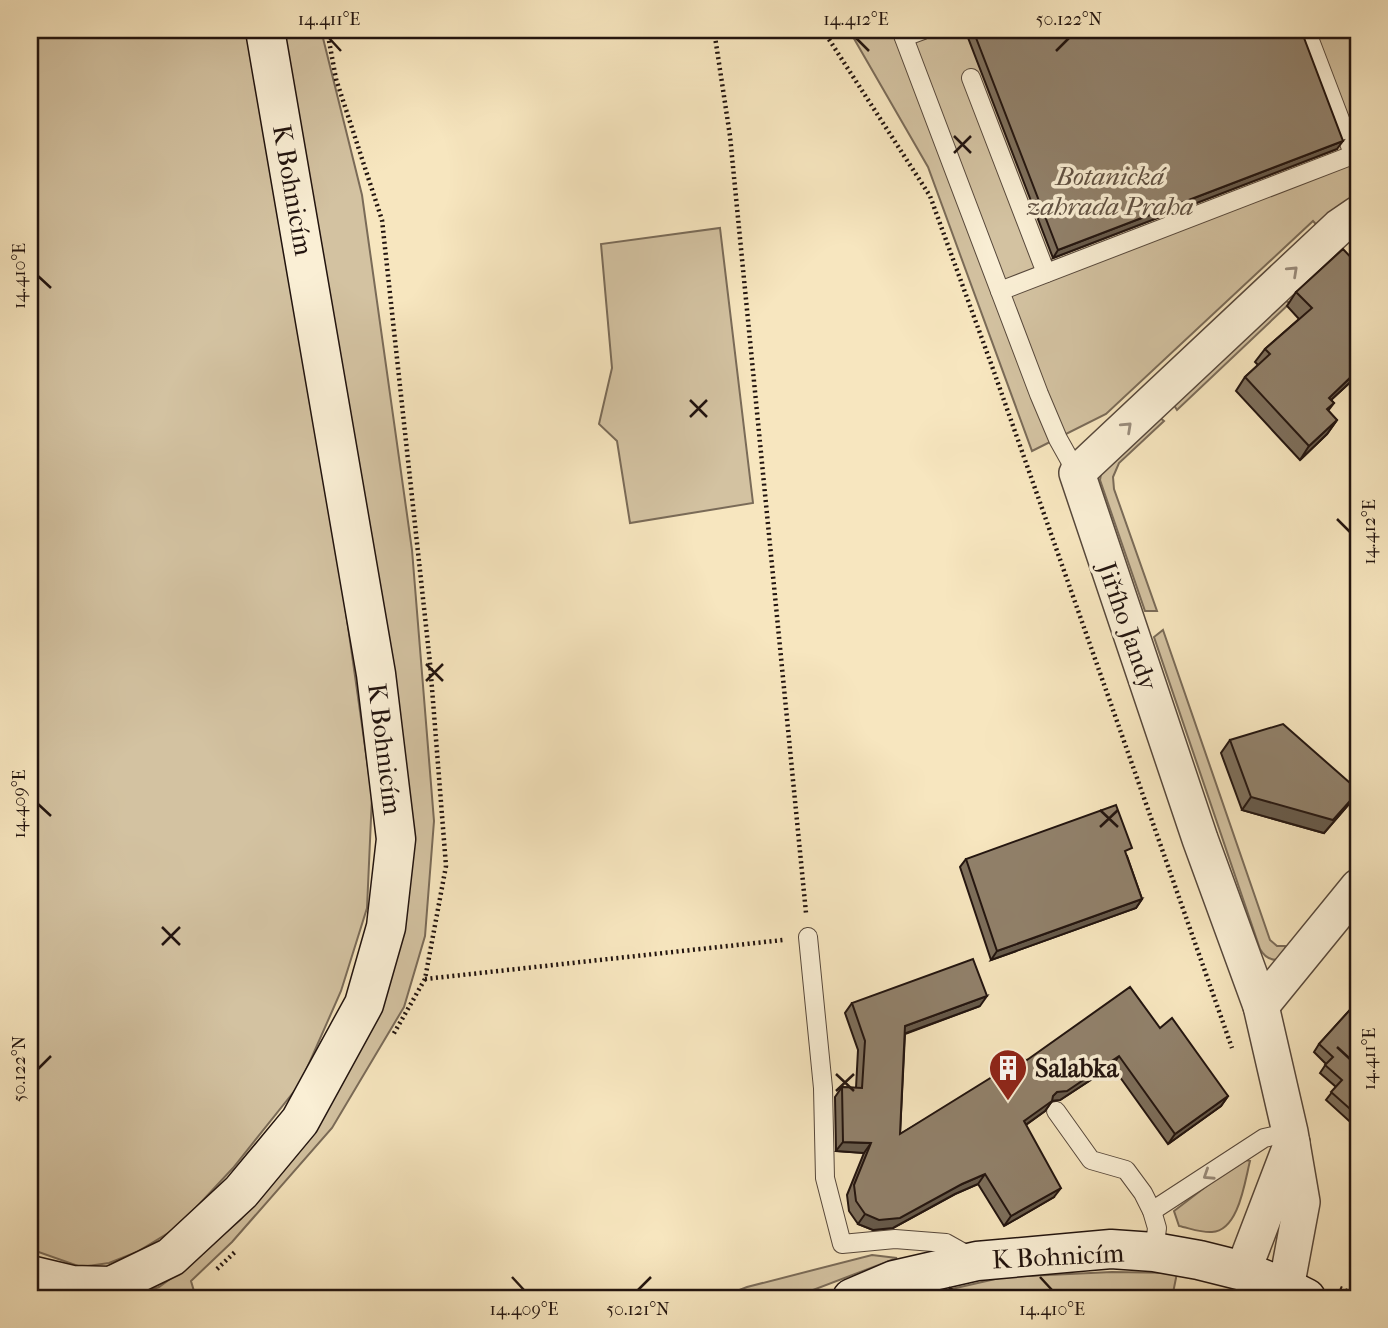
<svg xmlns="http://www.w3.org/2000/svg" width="1388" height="1328" font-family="'IM FELL French Canon',serif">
<rect width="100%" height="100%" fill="#f7e6bf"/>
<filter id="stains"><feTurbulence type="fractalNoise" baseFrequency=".00286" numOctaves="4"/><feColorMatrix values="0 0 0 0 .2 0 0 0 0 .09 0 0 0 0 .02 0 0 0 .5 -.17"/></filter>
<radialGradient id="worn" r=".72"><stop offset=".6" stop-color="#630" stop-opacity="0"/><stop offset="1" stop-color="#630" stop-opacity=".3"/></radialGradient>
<g fill="#d3c2a1" stroke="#7a6b58" stroke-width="2">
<polygon points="30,30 245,30 281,153 372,796 367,908 341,991 300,1084 233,1168 178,1227 137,1252 109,1263 81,1267 30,1249"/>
<polygon points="280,30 321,30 362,195 412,550 434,821 425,936 404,1007 332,1128 232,1242 191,1281 196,1298 126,1298 159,1287 185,1268 241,1219 303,1142 395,960"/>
<polygon points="849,30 1358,30 1358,206 1323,232 1313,221 1106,414 1032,451 928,167"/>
<polygon points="720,228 753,503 630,523 617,441 599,424 612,368 601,244"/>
<polygon points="1284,300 1290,303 1177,410 1172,402"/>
<polygon points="1159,417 1164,421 1119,463 1113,477 1114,489 1157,611 1145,611 1100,480 1101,474"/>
<path d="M1163,630L1270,940L1277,946H1285L1287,958C1275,962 1266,960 1260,949L1154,637Z"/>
<path d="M1242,1159L1250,1161C1245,1180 1239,1231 1212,1232C1202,1233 1189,1228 1179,1226L1174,1211Z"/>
<polygon points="872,1255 897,1258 792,1298 719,1298 747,1287"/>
<polygon points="1112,1272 1177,1273 1172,1298 912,1298 1004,1277"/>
</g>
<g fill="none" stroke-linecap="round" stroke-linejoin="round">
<defs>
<g id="lane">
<polyline points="901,30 1039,394 1058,439 1077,473"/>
<polyline points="1306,30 1354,156"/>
<polyline points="904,37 923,30"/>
<polyline points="971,78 1046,273"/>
<polyline points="1000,291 1358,153"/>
<polyline points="808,937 823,1088 825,1178 842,1244 895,1239 946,1243 971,1257"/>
<polyline points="1056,1111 1091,1160 1126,1170 1143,1193 1152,1211 1157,1228 1154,1252"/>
<polyline points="1152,1211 1264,1138 1290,1132"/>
</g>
<g id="street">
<polyline points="1261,1006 1358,887"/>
<polyline points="1243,1271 1292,1143"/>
<polyline points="1286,1288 1302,1202 1290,1132 1261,1006 1200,839 1077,473 1339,227 1358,214"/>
</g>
<g id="secondary">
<polyline points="30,1275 72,1285 111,1286 171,1257 241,1192 300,1121 364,1004 386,927 396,839 376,674 265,30"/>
<polyline points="852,1298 894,1280 977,1261 1111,1249 1154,1252 1199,1260 1243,1271 1286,1288 1306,1298"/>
</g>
</defs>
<use href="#lane" stroke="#57483b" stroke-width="20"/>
<use href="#street" stroke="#57483b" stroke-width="38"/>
<use href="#secondary" stroke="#22140f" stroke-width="41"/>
<g stroke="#22140f" stroke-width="4.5" stroke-dasharray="2 3.5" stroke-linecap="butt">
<polyline points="327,30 336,79 382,220 430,663 446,866 425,979 393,1035"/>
<polyline points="714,30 730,136 806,913"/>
<polyline points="823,30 930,196 993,369 1232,1048"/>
<polyline points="425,979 783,940"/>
<polyline points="217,1269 236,1251"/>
<polyline points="1340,1288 1358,1296"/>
</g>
<use href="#lane" stroke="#faefd5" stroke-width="18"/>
<use href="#street" stroke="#faefd5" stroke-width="35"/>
<use href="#secondary" stroke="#faefd5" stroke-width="38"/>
</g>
<g fill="#7d6f5c" stroke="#22140f" stroke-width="2">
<polygon points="970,30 1301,30 1337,149 1053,258 967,35"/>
<polygon points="1358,265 1358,375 1331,400 1334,403 1328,411 1337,420 1327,434 1300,460 1236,391 1245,377 1258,365 1255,362 1265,349 1299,319 1287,306 1296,292"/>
<polygon points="1230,740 1358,792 1350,803 1324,833 1242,810 1221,753"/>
<polygon points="1127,856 1142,899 1136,908 991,960 960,867 966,859"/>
<polygon points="1358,1001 1358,1129 1326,1100 1336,1087 1320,1073 1326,1064 1314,1052 1319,1044"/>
<polygon points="852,1003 980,1006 905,1034 900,1134 1027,1060 1160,1028 1228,1096 1221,1106 1168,1144 1112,1066 1060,1100 1052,1101 1045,1111 1026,1125 1054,1197 1004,1226 978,1184 955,1194 893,1228 873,1230 858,1224 849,1211 847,1195 864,1153 836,1151 835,1097 842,1087 856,1088 858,1050 845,1013"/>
</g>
<g fill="#665a4b" stroke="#22140f" stroke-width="2">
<polygon points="1343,141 1337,149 1053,258 1058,250"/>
<polygon points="1358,370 1358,375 1319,411 1329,398"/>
<polygon points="1337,420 1327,434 1300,460 1309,446"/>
<polygon points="1358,792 1350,803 1324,833 1242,810 1251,797"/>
<polygon points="1142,899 1136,908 991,960 997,951"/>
<polygon points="987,996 980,1006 898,1036 905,1026"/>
<polygon points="1119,1056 1112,1066 1060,1100 1050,1101 1052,1101 1045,1111 1017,1131 1024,1121 1057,1092"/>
<polygon points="1228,1096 1221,1106 1168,1144 1175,1134"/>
<polygon points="843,1142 871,1143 864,1153 836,1151"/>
<polygon points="985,1174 978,1184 955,1194 893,1228 873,1230 858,1224 865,1214 962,1184"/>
<polygon points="1061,1188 1054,1197 1004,1226 1011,1216"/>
</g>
<g fill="#91816b" stroke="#22140f" stroke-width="2">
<polygon points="973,30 1301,30 1343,141 1058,250"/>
<polygon points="1343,249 1358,265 1358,370 1329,398 1334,403 1327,409 1337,420 1309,446 1245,377 1270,354 1265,349 1312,308 1296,292"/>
<polygon points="1283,724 1358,790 1358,792 1333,820 1251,797 1230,740"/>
<polygon points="1116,805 1132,848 1125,851 1142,899 997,951 966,859"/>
<polygon points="973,959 987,996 905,1026 900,1134 1021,1059 1027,1060 1130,987 1160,1028 1172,1018 1228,1096 1175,1134 1119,1056 1067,1091 1057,1092 1053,1096 1052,1101 1024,1121 1061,1188 1011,1216 985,1174 962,1184 900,1218 879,1220 865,1214 856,1201 854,1185 871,1143 843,1142 842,1087 862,1088 865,1041 852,1003"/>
<polygon points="1358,1001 1358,1116 1331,1092 1342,1080 1325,1065 1333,1057 1319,1044"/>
<polygon points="950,1288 968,1298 945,1298"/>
</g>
<defs><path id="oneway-chevron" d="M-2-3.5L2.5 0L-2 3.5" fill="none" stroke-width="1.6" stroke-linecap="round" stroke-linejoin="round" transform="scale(1.75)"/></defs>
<g stroke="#998c7c">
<use href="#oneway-chevron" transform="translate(1293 271) rotate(-43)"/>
<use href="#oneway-chevron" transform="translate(1127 427) rotate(-43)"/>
<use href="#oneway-chevron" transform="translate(1208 1175) rotate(147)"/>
</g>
<path fill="none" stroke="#22140f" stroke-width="2.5" d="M329,38L341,51M856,38L869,51M1056,51L1069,38M954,136L971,153M954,153L971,136M38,276L51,288M690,400L707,417M690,417L707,400M1337,519L1350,532M426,664L443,681M426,681L443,664M38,804L51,816M1100,810L1118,827M1100,827L1118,810M162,927L180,945M162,945L180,927M1337,1047L1350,1059M38,1069L51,1056M836,1074L854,1091M836,1091L854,1074M512,1277L524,1290M1040,1277L1052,1290M638,1290L651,1277"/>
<defs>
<symbol id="building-pin" viewBox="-11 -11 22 30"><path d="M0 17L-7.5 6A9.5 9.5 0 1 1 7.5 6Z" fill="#8f2418" stroke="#faefd5"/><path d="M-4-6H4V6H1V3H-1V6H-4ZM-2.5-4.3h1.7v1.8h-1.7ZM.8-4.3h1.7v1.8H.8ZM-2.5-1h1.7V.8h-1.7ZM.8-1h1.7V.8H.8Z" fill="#fff"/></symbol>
</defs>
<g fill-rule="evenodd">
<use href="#building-pin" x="986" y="1046" width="44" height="60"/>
</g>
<g text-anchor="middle" stroke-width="7" stroke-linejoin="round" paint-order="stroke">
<g font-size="26" font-style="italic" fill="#605142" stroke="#faefd5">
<text x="1110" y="185">Botanická<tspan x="1110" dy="30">zahrada Praha</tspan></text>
</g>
<g font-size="26" fill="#22140f" stroke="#faefd5">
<text transform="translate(293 190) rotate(80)" y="9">K Bohnicím</text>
<text transform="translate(1128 626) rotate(71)" y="9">Jiřího Jandy</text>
<text transform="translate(385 749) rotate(83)" y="9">K Bohnicím</text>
<text transform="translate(1058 1256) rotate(-3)" y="9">K Bohnicím</text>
</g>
<g font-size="26" font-weight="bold" fill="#22140f" stroke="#faefd5" text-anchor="start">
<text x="1035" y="1077">Salabka</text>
</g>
</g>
<rect width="1388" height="1328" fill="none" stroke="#f7e6bf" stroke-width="77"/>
<rect x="38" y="38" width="1312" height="1252" fill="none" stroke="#22140f" stroke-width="2.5"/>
<g font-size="18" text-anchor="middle" fill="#22140f">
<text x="329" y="25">14.411°E</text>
<text x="856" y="25">14.412°E</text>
<text x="1069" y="25">50.122°N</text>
<text transform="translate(19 276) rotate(-90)" y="6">14.410°E</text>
<text transform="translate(1369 532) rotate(-90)" y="6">14.412°E</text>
<text transform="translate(19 804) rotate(-90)" y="6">14.409°E</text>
<text transform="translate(1369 1059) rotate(-90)" y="6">14.411°E</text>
<text transform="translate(19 1069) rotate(-90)" y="6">50.122°N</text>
<text x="524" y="1315">14.409°E</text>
<text x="638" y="1315">50.121°N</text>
<text x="1052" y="1315">14.410°E</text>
</g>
<rect width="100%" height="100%" filter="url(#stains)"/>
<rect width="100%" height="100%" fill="url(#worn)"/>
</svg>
